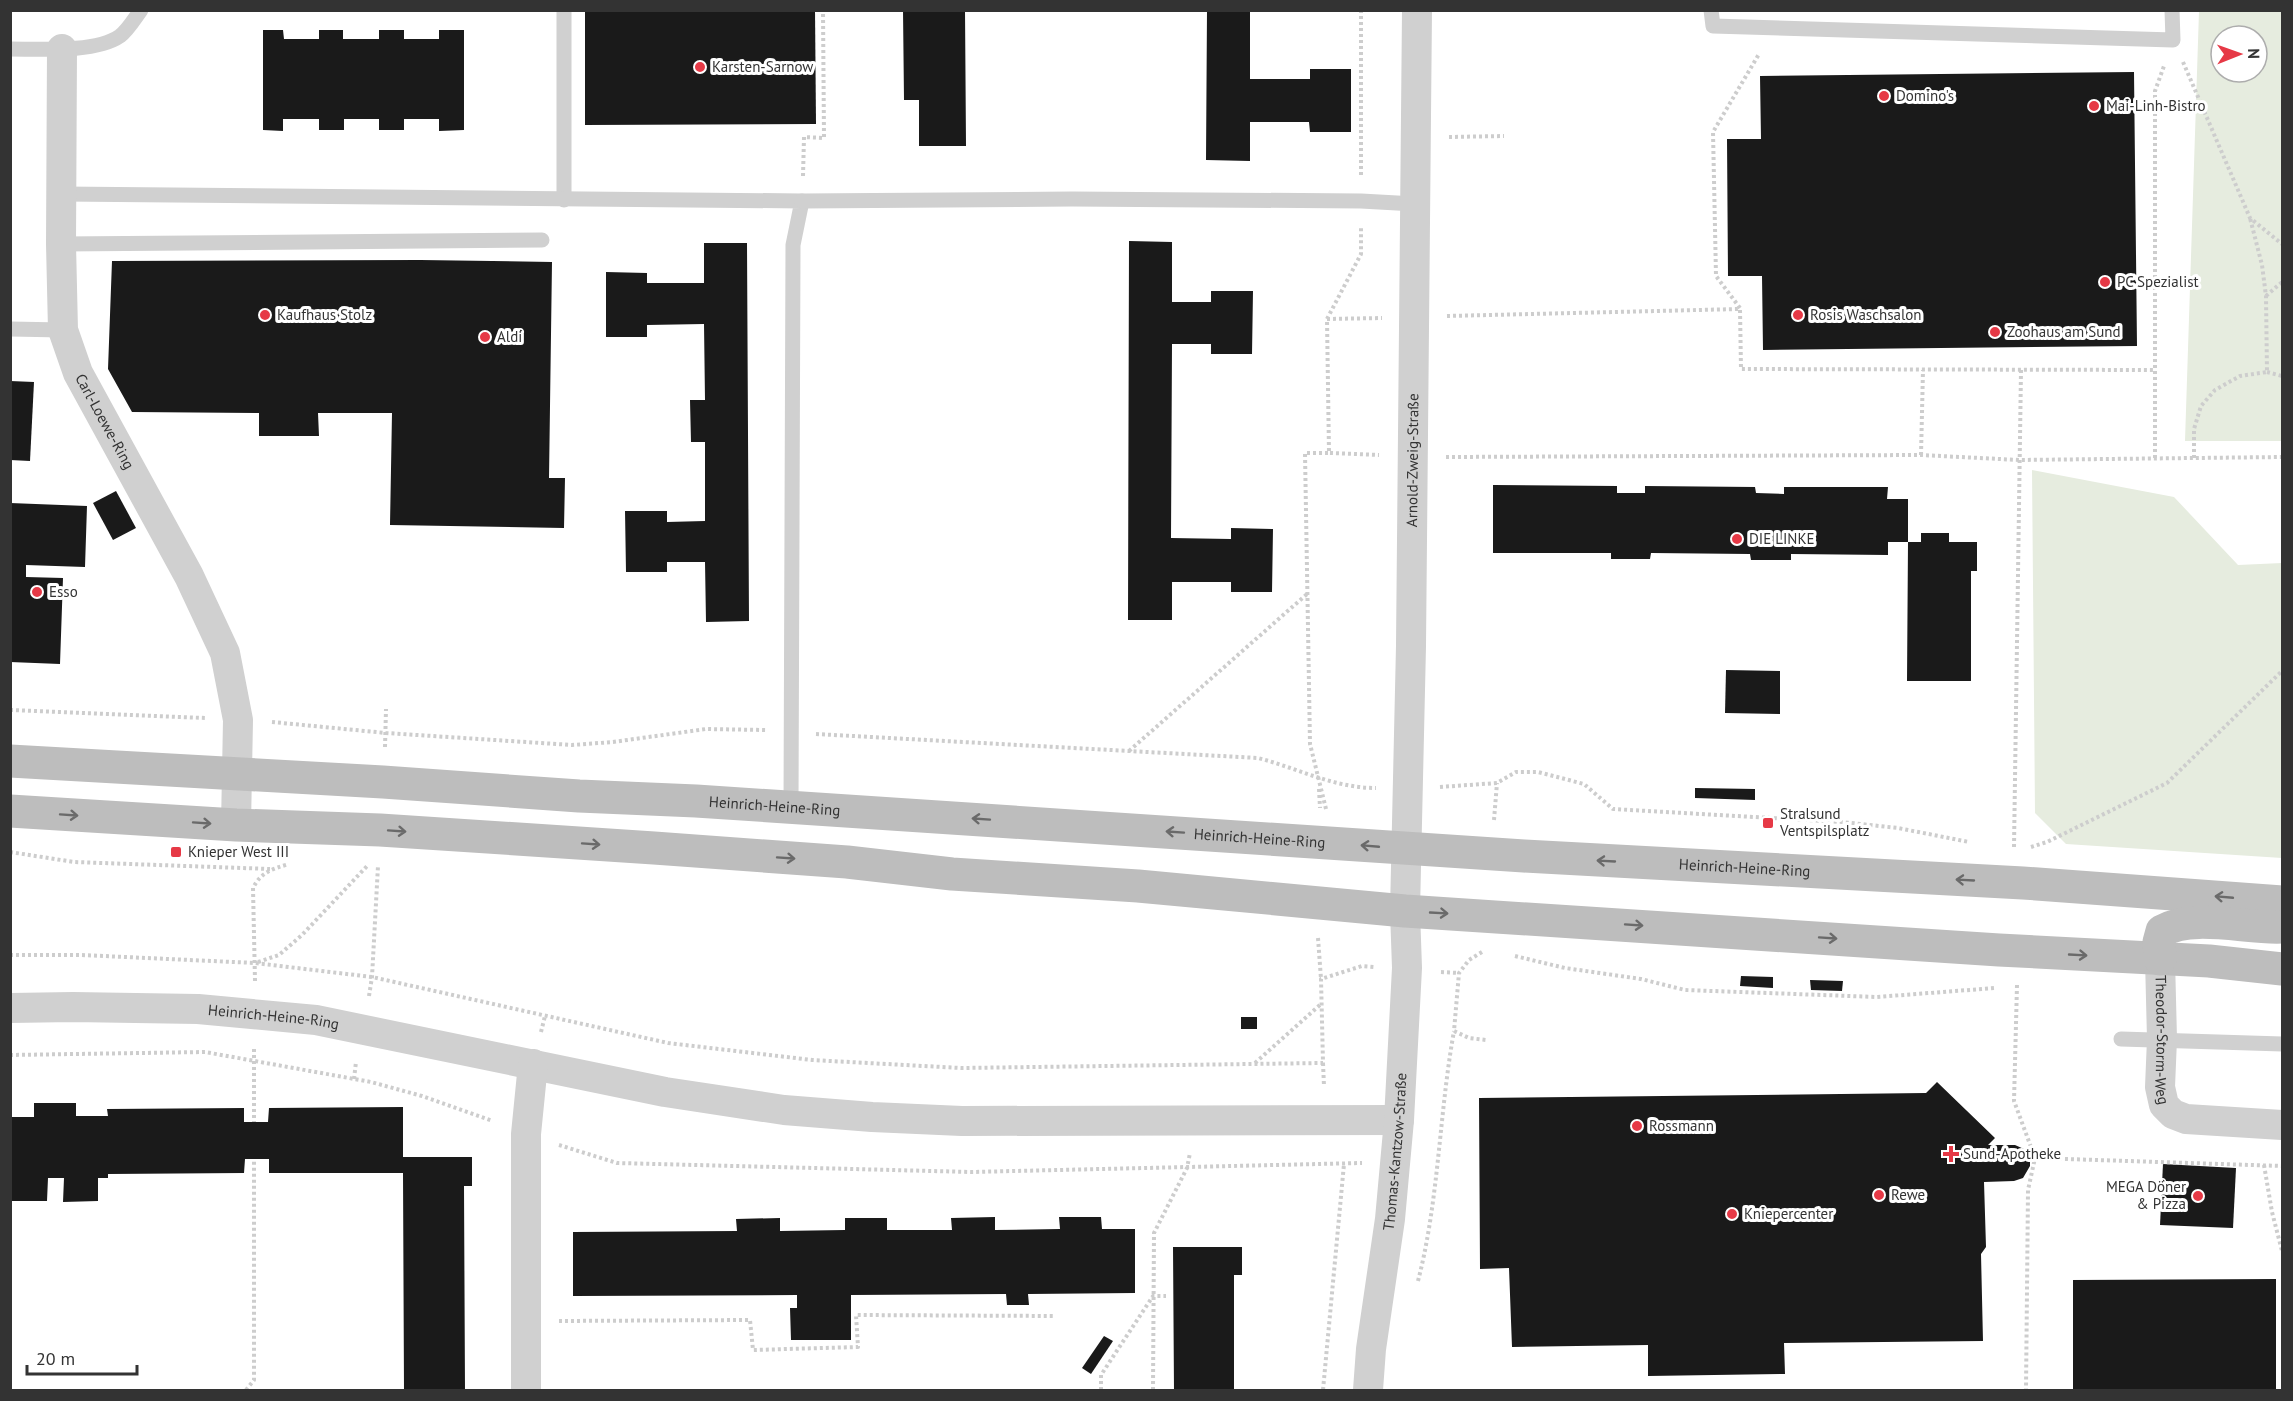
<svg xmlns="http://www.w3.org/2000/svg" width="2293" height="1401" font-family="'PT Sans',sans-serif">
<rect width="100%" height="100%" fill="#fff"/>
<g fill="#e6ecdf" fill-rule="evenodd">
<path d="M2199,11H2282V441H2185ZM2221,36H2257V72H2221Z"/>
<polygon points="2032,470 2174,497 2238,565 2282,563 2282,858 2066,844 2035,813"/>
</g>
<g fill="#1a1a1a">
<polygon points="585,10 815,10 816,124 585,125"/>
<polygon points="903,10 965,10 966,146 919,146 919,100 904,100"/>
<polygon points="1207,10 1250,10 1250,79 1310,79 1310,69 1351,69 1351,132 1310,132 1309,122 1250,122 1250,161 1206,160"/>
<polygon points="263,30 283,30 284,39 319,39 319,30 343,30 343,39 379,39 379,30 404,30 404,39 439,39 439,30 464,30 464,130 439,131 439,119 404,119 404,130 379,130 379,119 344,119 344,130 319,130 319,119 283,119 283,131 263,130"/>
<polygon points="2134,72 2137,346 1763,350 1762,276 1728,276 1727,139 1761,139 1760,76"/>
<polygon points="1129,241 1172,242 1172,302 1211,302 1211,291 1253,291 1252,354 1211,354 1211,344 1172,344 1171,538 1231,539 1231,528 1273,529 1272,592 1231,592 1231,582 1172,582 1172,620 1128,620"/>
<polygon points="704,243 747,243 749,621 706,622 705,562 667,562 667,572 626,572 625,511 667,511 667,522 705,521 705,442 691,442 690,400 705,400 704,324 647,325 647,337 606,337 606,272 647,273 647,283 704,283"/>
<polygon points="420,260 552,262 549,478 565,478 564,528 390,525 392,413 318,413 319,436 259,436 259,413 132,412 108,369 112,261"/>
<polygon points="10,381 34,382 30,461 10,460"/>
<polygon points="1493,485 1617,486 1617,493 1645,493 1645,486 1755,487 1756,493 1784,494 1784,487 1888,487 1887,499 1908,499 1908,542 1888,542 1888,555 1791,554 1791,560 1751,560 1750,554 1651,553 1650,559 1611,559 1611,553 1493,553"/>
<polygon points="116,491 136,528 113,540 93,503"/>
<polygon points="10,503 87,506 85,567 26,565 26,577 63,578 60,664 10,662"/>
<polygon points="1921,533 1949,533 1949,542 1977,542 1977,571 1971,571 1971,681 1907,681 1908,542 1921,542"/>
<polygon points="1726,670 1780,671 1780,714 1725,713"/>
<polygon points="1695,788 1755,789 1755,800 1695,798"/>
<polygon points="1741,976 1773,977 1773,988 1740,986"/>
<polygon points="1810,980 1843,981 1842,991 1811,990"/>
<rect x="1241" y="1017" width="16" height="12"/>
<polygon points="1937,1082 1995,1138 1988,1145 2015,1145 2024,1149 2030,1157 2030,1166 2023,1178 2014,1181 1984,1182 1986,1247 1981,1254 1983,1341 1784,1343 1785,1374 1648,1376 1648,1345 1512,1347 1509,1268 1480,1269 1479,1098 1926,1093"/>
<polygon points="34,1103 76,1103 76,1116 108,1116 107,1109 244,1108 244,1122 268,1122 269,1108 403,1107 403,1157 472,1157 472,1186 464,1186 465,1390 404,1390 403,1173 269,1173 269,1159 245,1159 244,1173 108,1174 108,1178 98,1178 98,1201 63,1202 64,1178 48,1178 47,1201 10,1201 10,1117 34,1117"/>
<polygon points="2163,1164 2236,1168 2233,1228 2160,1225"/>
<polygon points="995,1217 995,1230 1060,1229 1059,1217 1101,1217 1102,1229 1135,1229 1135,1293 1028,1294 1029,1305 1007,1305 1006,1294 851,1295 851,1340 791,1340 790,1308 797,1308 797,1295 573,1296 573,1232 737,1231 736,1219 780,1218 780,1231 845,1230 845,1218 887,1218 887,1230 952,1230 951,1218"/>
<polygon points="1173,1247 1242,1247 1242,1275 1234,1275 1234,1390 1174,1390"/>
<polygon points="2276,1279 2276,1390 2073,1390 2073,1280"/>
<polygon points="1104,1336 1113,1341 1091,1374 1082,1368"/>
</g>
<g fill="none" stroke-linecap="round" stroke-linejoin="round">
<g stroke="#cdcdcd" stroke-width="4" stroke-dasharray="3 3" stroke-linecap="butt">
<polyline points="1361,10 1361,175"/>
<polyline points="2183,62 2250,218 2282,244"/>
<polyline points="1449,137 1504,136"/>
<polyline points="803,176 804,137 824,138 823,10"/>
<polyline points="2266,296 2282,282"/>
<polyline points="1740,308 1716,276 1713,132 1759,54"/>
<polyline points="1447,316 1740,309 1741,369 2154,370"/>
<polyline points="1327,319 1382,318"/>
<polyline points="2267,372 2282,376"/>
<polyline points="1330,453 1379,455"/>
<polyline points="1921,455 1923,370"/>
<polyline points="1446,457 1921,455 2019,460 2282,457"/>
<polyline points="2155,458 2155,91 2164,66"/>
<polyline points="2194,458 2194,429 2201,406 2215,390 2240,376 2267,372 2266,296 2262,265 2250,218"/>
<polyline points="10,710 205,718"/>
<polyline points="272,722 386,733 572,745 613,742 706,729 766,730"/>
<path d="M816,734L1258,758C1297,768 1334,788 1376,788"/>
<polyline points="385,747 386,709"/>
<polyline points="1129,751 1307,594"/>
<polyline points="1440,787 1497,783 1516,772 1538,772 1584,784 1613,809 1842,822 1898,828 1969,842"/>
<polyline points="1319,789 1320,808"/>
<polyline points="1326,809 1310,744 1305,453 1329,453 1327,319 1361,254 1361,227"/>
<polyline points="1494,820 1497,783"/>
<polyline points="2014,847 2021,370"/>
<polyline points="2031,847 2047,842 2167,783 2282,671"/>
<polyline points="10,852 74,862 270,869"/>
<polyline points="1318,938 1321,979"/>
<polyline points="1482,952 1469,960 1459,973 1454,1031 1469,1038 1486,1040"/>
<polyline points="10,955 82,955 255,963 372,977 668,1043 812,1060 961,1068 1323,1063 1321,979 1362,966 1374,967"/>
<polyline points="1515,956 1565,968 1641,979 1685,990 1877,997 1995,988"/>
<polyline points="258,962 279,955 302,935 368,865"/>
<polyline points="1441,972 1459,973"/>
<path d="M255,981L253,888C261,872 272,869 289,864"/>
<polyline points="2017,985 2014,1101 2035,1158 2028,1190 2026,1390"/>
<polyline points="369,996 372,977 378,866"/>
<polyline points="541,1032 545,1016"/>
<polyline points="254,1049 254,1122"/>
<polyline points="10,1055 205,1052 371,1082 422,1096 493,1121"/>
<polyline points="1255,1063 1321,1004"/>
<polyline points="1323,1063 1324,1086"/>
<polyline points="354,1079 356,1062"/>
<polyline points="559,1145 617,1163 971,1172 1362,1163"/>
<polyline points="2035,1158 2282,1166"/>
<polyline points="2264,1165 2272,1212 2282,1251"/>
<path d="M1418,1281C1439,1200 1439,1114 1454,1031"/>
<polyline points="559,1321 750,1320 753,1350 858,1347 856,1315 1055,1316"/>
<polyline points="246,1390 254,1380 254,1159"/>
<polyline points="1101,1390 1101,1375 1153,1296 1166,1296"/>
<polyline points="1153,1390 1154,1233 1187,1168 1190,1153"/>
<polyline points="1323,1390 1344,1164"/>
</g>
<g stroke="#d0d0d0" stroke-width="15">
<polyline points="564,10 564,200"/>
<polyline points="1711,10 1713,26 2173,40 2172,10"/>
<path d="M10,49C39,49 96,53 120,36C128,30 135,18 141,10"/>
<polyline points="62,194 802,201 793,245 791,807"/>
<polyline points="802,201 1072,199 1361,201 1415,204"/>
<polyline points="61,244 542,240"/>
<polyline points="10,329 63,330"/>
<polyline points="2121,1039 2282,1044"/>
</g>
<g stroke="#d0d0d0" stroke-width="30">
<path id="s1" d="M62,49L61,244L63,330L78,373L189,576L225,653L238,720L236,825"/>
<path id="s2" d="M2160,959L2162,1039L2160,1087L2164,1105L2173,1114L2186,1119L2282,1125"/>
<path id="s3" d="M10,1008L73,1007L198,1009L316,1020L665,1092L784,1110L872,1117L962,1121L1399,1120"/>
<polyline points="526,1390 526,1134 533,1064"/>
<path id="s4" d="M1368,1390L1371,1349L1390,1219L1399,1120L1407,968L1405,911L1411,646L1417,10"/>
</g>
<g stroke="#bdbdbd" stroke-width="33">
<path id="s5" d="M10,761L383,782L579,796L696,801L1524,856L2023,883L2282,902"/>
<polyline points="10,811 236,825 380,830 654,848 847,862 952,874 1138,886 1405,911 1999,950 2209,961 2282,969"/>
<path d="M2160,959L2159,942L2162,931C2193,913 2247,929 2282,927"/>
</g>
</g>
<defs><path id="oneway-shaft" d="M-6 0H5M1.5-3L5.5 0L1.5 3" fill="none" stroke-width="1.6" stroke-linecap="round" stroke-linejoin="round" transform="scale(1.5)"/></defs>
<g stroke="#6a6a6a">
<use href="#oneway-shaft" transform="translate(69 815) rotate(4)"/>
<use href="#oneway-shaft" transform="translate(981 819) rotate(-176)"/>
<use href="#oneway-shaft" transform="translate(202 823) rotate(4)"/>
<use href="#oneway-shaft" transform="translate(397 831) rotate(4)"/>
<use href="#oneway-shaft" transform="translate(1175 832) rotate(-176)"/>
<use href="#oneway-shaft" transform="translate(591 844) rotate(4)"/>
<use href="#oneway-shaft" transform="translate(1370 846) rotate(-175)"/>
<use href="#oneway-shaft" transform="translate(786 858) rotate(4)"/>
<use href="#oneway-shaft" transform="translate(1606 861) rotate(-177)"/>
<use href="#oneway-shaft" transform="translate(1965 880) rotate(-177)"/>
<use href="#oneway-shaft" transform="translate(2224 897) rotate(-175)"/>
<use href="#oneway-shaft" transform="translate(1439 913) rotate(3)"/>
<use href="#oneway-shaft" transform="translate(1634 925) rotate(4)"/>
<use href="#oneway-shaft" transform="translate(1828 938) rotate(4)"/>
<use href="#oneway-shaft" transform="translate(2078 955) rotate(3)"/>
</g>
<g fill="#e63946" stroke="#fff" stroke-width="2">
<circle cx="700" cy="67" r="6"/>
<circle cx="1884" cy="96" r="6"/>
<circle cx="2094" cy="106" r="6"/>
<circle cx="2105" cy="282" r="6"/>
<circle cx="265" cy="315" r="6"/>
<circle cx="1798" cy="315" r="6"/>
<circle cx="1995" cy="332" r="6"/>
<circle cx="485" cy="337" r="6"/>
<circle cx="1737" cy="539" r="6"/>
<circle cx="37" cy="592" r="6"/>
<rect x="1762" y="817" width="12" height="12" rx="3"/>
<rect x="170" y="846" width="12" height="12" rx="3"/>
<circle cx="1637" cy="1126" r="6"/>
<path d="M1948 1145h6v6h6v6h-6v6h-6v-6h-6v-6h6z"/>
<circle cx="1879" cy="1195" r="6"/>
<circle cx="2198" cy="1196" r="6"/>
<circle cx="1732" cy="1214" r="6"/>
</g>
<g text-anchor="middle" stroke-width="6" stroke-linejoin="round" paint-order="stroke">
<g font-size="15" fill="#333" stroke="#fff" text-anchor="start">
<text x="712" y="72">Karsten-Sarnow</text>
<text x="1896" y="101">Domino's</text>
<text x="2106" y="111">Mai-Linh-Bistro</text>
<text x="2117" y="287">PC Spezialist</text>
<text x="277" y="320">Kaufhaus Stolz</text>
<text x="1810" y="320">Rosis Waschsalon</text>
<text x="2007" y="337">Zoohaus am Sund</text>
<text x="497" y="342">Aldi</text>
<text x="1749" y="544">DIE LINKE</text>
<text x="49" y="597">Esso</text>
<text x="1780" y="819">Stralsund<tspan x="1780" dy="17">Ventspilsplatz</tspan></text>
<text x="188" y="857">Knieper West III</text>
<text x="1649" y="1131">Rossmann</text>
<text x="1963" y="1159">Sund-Apotheke</text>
<text x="2186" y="1192" text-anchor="end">MEGA Döner<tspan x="2186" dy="17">&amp; Pizza</tspan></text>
<text x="1891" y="1200">Rewe</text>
<text x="1744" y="1219">Kniepercenter</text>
</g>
<g font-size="15" fill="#333" stroke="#fff">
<text dy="5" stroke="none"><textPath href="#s1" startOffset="382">Carl-Loewe-Ring</textPath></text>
<text dy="5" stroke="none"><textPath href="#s4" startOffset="932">Arnold-Zweig-Straße</textPath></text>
<text dy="5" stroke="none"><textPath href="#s5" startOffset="766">Heinrich-Heine-Ring</textPath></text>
<text dy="5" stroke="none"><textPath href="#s5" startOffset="1252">Heinrich-Heine-Ring</textPath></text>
<text dy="5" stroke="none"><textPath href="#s5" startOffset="1738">Heinrich-Heine-Ring</textPath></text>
<text dy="5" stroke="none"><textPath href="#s3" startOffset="264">Heinrich-Heine-Ring</textPath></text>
<text dy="5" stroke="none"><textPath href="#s2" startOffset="81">Theodor-Storm-Weg</textPath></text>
<text dy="5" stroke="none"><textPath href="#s4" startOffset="240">Thomas-Kantzow-Straße</textPath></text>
</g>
</g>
<rect width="2293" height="1401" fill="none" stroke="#333333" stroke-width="24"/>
<g transform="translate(2239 54) rotate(89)"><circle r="28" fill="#ffffff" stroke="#adadad" stroke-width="1.5"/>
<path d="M0-4.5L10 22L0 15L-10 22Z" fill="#e63946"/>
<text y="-9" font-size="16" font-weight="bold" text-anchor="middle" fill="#333333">N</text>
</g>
<path d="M27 1365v9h110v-9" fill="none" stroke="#333333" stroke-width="3"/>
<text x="36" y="1365" font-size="18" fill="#333333" stroke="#ffffff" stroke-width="4.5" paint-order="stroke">20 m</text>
</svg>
